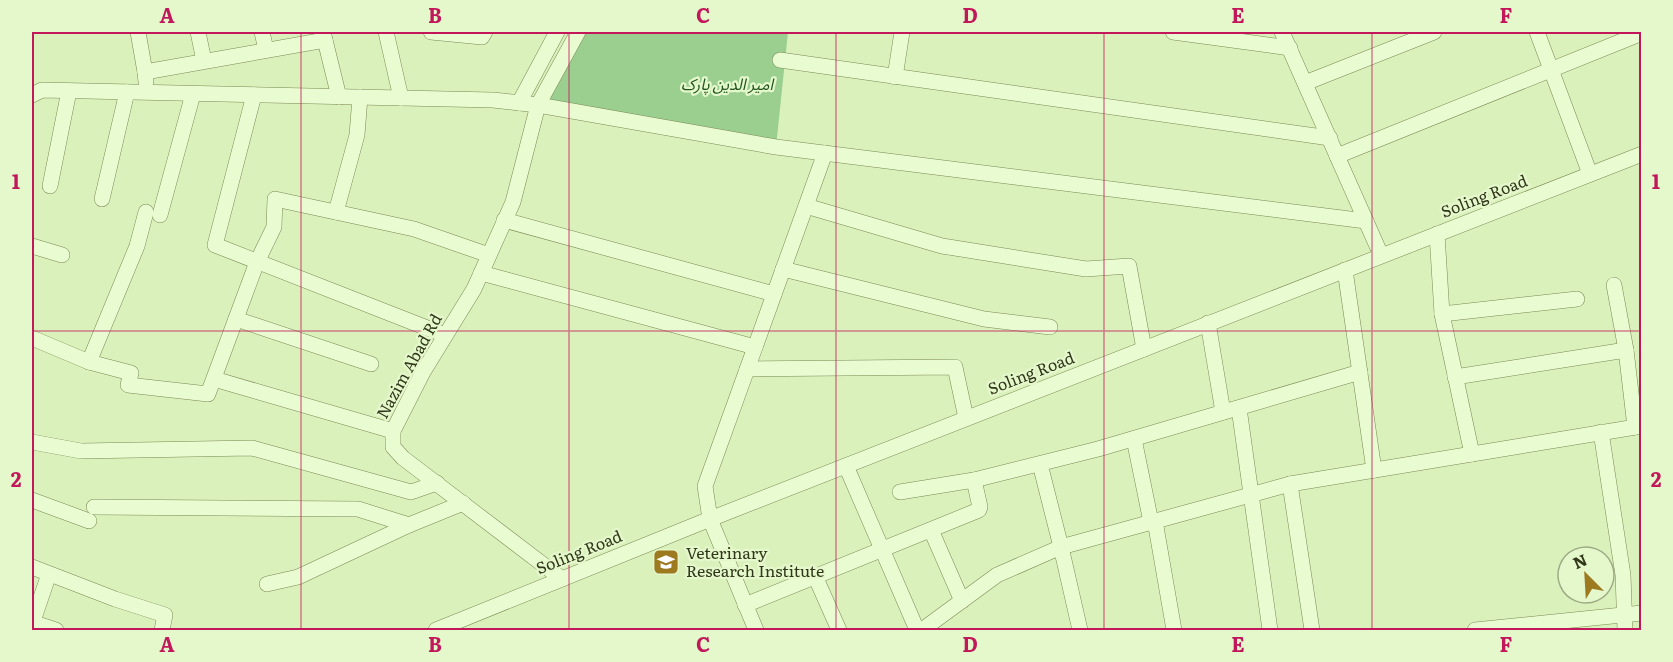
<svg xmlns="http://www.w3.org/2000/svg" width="1673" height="662" font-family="Literata,'Noto Sans Arabic',serif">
<rect width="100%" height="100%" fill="#daf1bc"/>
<polygon fill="#9acf90" points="578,32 788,32 776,147 538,105"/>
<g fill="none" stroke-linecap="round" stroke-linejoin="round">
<defs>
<g id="minor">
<polyline points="138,32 145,72 146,82"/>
<polyline points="198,32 204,61"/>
<polyline points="262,32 266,50"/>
<polyline points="323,32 339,97"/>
<polyline points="386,32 401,98"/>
<polyline points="431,32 482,37 485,32"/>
<polyline points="1173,32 1290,48"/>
<polyline points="1282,32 1381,255"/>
<polyline points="1537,32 1590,174"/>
<polyline points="780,60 1330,138"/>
<polyline points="145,72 325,40"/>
<polyline points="895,77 902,32"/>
<polyline points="1305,83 1434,32"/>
<polyline points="32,95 42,90 493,100 538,105 776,147 1366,221"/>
<polyline points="254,95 215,245 445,335"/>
<polyline points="519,103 557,32"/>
<polyline points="1337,156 1642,33"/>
<polyline points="50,186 69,91"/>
<polyline points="102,199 127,92"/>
<polyline points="806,206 942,246 1086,269 1129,266 1144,349"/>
<polyline points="336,212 357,135 360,97"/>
<polyline points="160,215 193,94"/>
<polyline points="504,220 774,294"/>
<polyline points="1437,234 1442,314 1472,454"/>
<polyline points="32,246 62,255"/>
<polyline points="783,269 984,319 1050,327"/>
<polyline points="1345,270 1374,470"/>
<polyline points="481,273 755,347"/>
<polyline points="1614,285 1626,350 1635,427"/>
<polyline points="1442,314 1577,299"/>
<polyline points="236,319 371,364"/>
<polyline points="1208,323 1223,412"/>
<polyline points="32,338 89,362 131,373 128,385 208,394 257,262 274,227 275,199 414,229 489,255"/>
<polyline points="89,362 137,246 146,212"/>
<polyline points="747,369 955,367 966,418"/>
<polyline points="1455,377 1626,350"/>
<polyline points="214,379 393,431"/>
<polyline points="1239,408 1270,630"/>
<polyline points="1601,432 1623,575 1625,630"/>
<polyline points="1134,439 1151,522"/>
<polyline points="32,442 81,451 252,448 411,492 437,483"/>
<polyline points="1040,464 1061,547 1080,630"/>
<polyline points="846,466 917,630"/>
<polyline points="1290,484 1312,630"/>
<polyline points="900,492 974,480 1098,449 1360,372"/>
<polyline points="32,500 89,521"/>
<polyline points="94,507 358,509 409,525 463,503"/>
<polyline points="1155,521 1174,630"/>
<polyline points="931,530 962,601"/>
<polyline points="32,567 115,599 165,615 162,630"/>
<polyline points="815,576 839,630"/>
<polyline points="562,579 403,458 393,447 393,431 423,372 474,289 513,202 538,105 578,32"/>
<polyline points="267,584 298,577 409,525"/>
<polyline points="745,605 979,510 980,507 974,480"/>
<polyline points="32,622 56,630"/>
<polyline points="32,624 49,574"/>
<polyline points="436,630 710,519 1642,154"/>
<polyline points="756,630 710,519 705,486 825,153"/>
<polyline points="922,630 997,575 1061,547 1290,484 1642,426"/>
<polyline points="1475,630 1642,613"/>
</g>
</defs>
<use href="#minor" stroke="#7c8954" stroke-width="16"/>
<use href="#minor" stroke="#e9fbd0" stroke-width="15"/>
</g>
<path fill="none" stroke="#c2185b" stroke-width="1.5" stroke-opacity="0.55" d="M301,32V630M569,32V630M836,32V630M1104,32V630M1372,32V630M32,331H1642"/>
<defs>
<symbol id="university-square" viewBox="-11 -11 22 22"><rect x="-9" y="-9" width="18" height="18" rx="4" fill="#9d7920" stroke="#e5f8cc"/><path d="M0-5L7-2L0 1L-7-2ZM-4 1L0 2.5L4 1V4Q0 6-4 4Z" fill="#fff"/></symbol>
</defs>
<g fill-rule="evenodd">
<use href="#university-square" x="651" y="547" width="30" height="30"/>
</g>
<g text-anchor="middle" stroke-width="4.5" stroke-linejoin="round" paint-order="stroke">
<g font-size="16" font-style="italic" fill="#21551f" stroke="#e5f8cc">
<text x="727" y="90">امیر الدین پارک</text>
</g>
<g font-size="16" fill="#31371a" stroke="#e5f8cc">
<text transform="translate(1484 196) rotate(-21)" y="6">Soling Road</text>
<text transform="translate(409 366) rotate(-61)" y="6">Nazim Abad Rd</text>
<text transform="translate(1031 373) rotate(-21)" y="6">Soling Road</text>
<text transform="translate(579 552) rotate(-22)" y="6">Soling Road</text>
</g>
<g font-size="16" fill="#31371a" stroke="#e5f8cc" text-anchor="start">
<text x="686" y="559">Veterinary<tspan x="686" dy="18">Research Institute</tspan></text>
</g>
</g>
<rect width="1673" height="662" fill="none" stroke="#e5f8cc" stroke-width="66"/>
<g transform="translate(1586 575) rotate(336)"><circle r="28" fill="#e5f8cc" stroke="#9dab85" stroke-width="1.5"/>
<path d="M0-4.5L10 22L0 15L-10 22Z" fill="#9d7920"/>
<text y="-9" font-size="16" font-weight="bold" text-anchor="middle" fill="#31371a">N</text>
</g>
<rect x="33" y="33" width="1607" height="596" fill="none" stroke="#c2185b" stroke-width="2"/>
<g font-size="20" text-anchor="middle" font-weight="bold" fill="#c2185b">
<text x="167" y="23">A</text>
<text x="435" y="23">B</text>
<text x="703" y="23">C</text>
<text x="970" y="23">D</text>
<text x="1238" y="23">E</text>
<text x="1506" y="23">F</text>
<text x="16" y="189">1</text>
<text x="1656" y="189">1</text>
<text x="16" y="487">2</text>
<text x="1656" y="487">2</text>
<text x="167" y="652">A</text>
<text x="435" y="652">B</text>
<text x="703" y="652">C</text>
<text x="970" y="652">D</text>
<text x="1238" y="652">E</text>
<text x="1506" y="652">F</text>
</g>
</svg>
